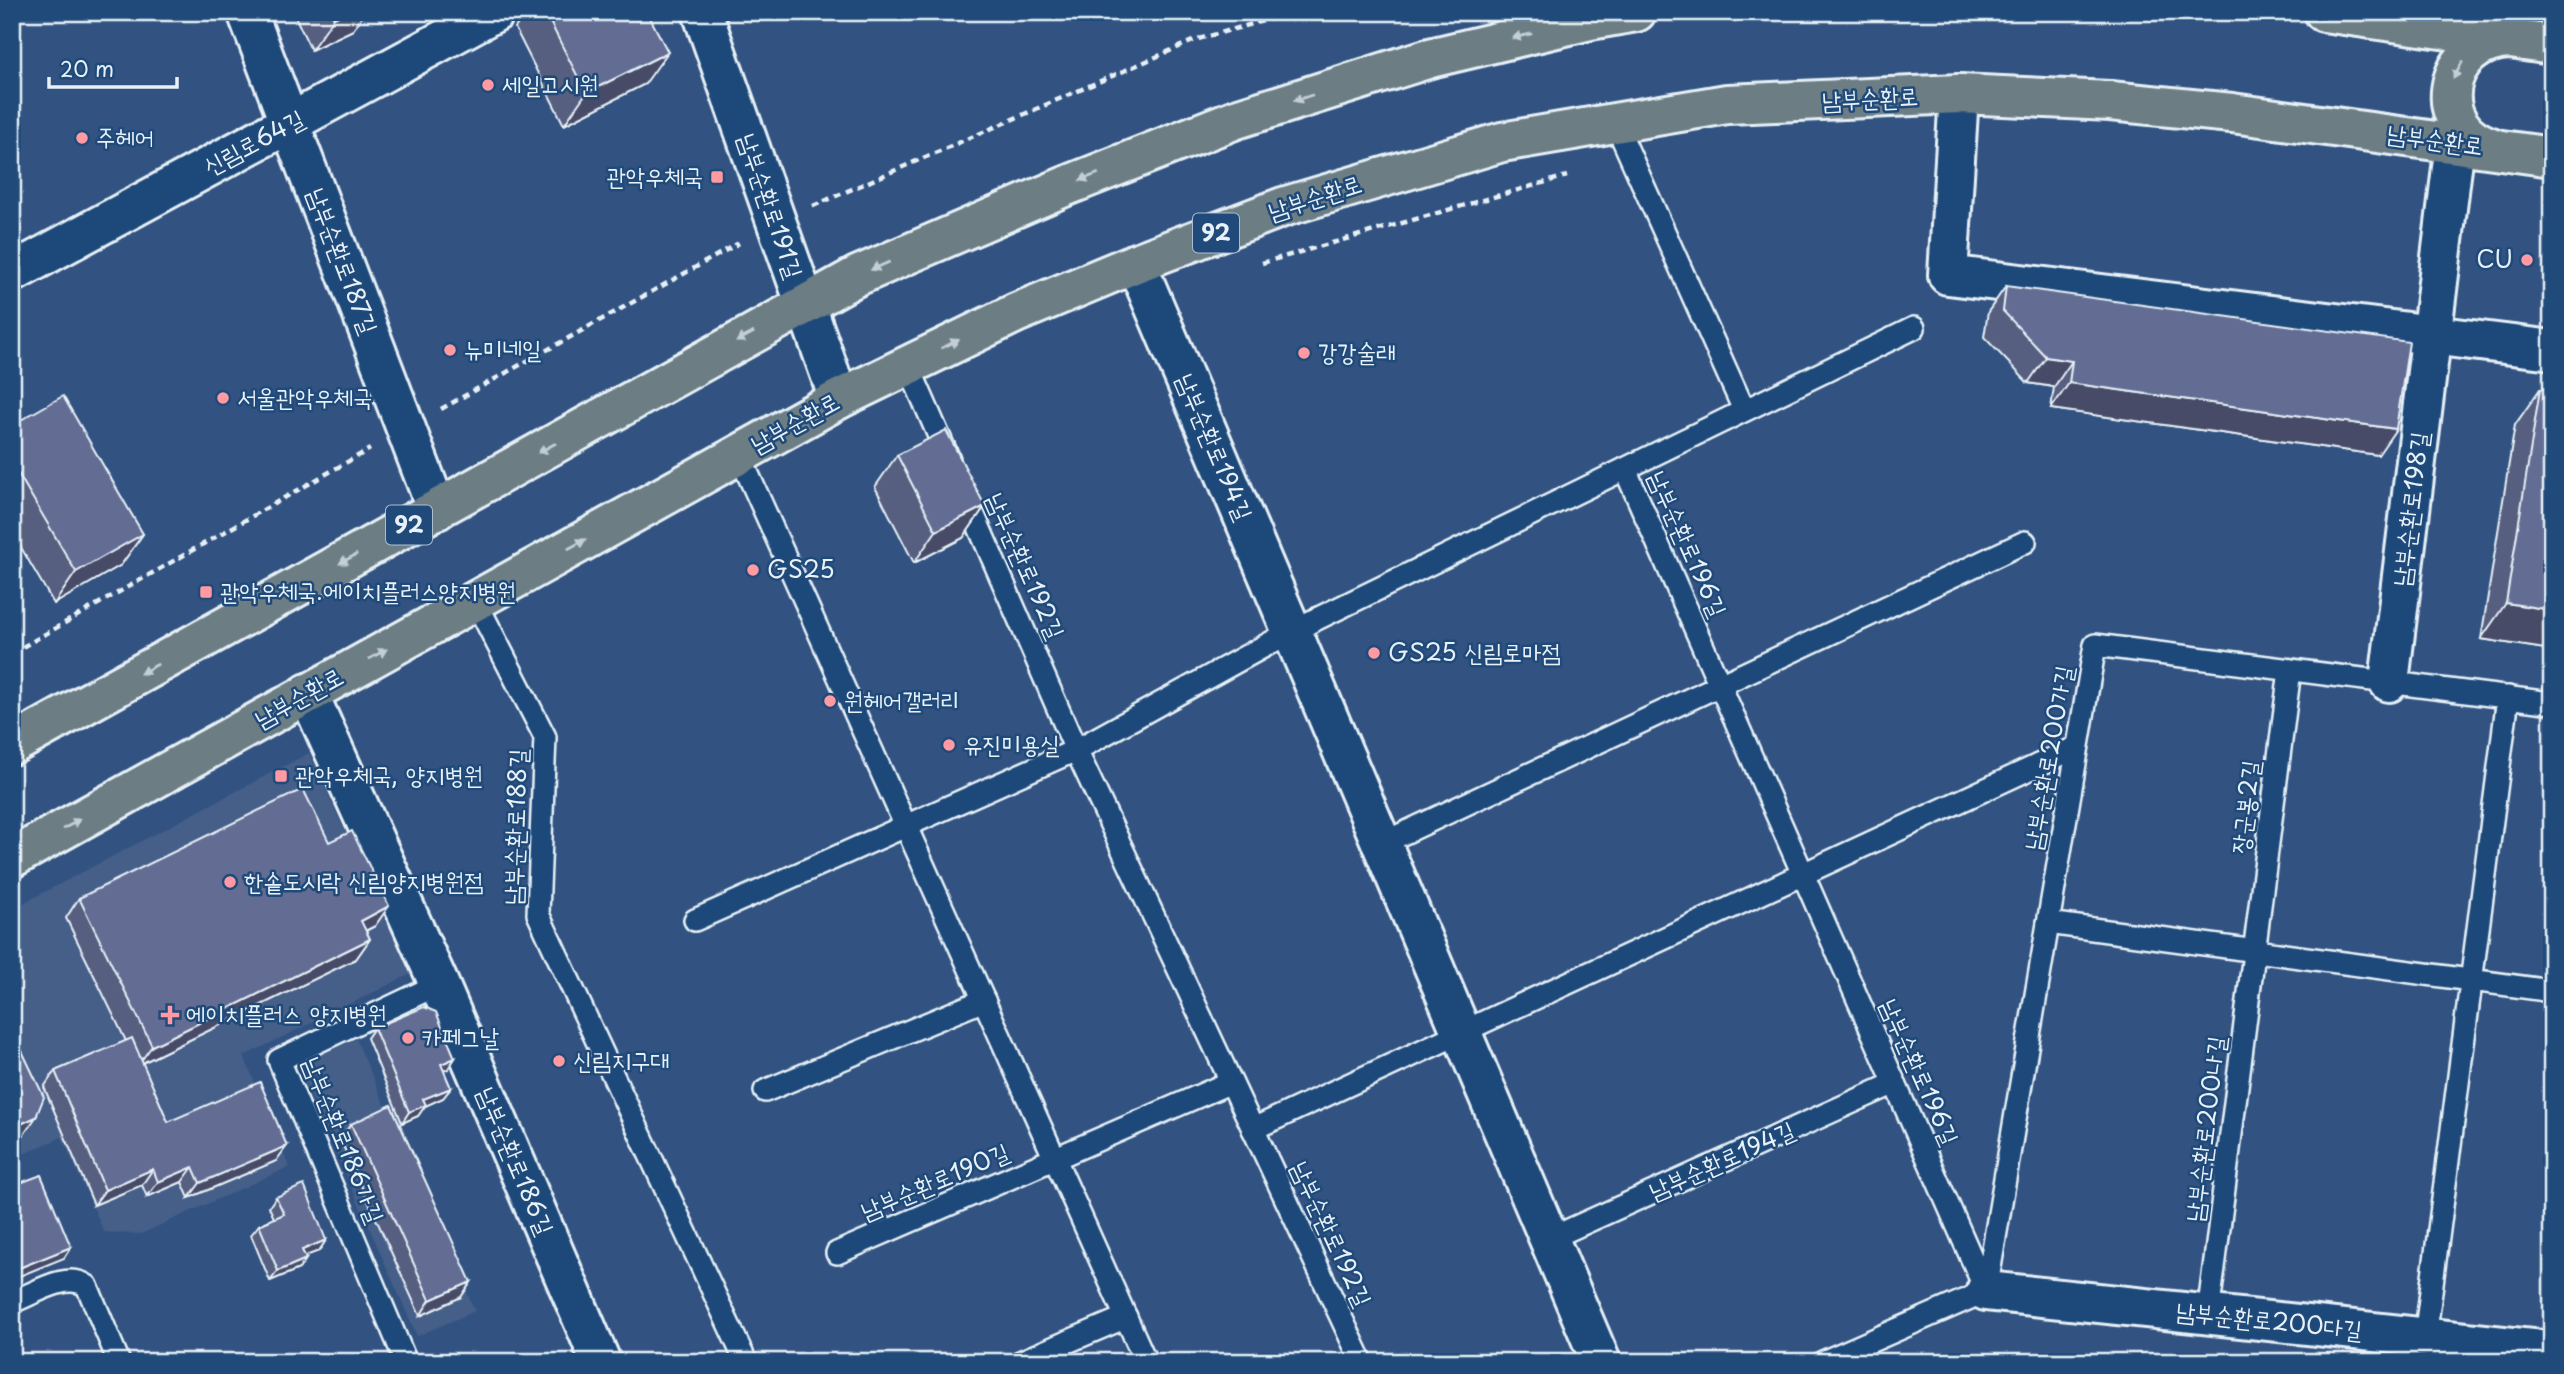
<svg xmlns="http://www.w3.org/2000/svg" width="2564" height="1374" font-family="'Playpen Sans','Poor Story',sans-serif">
<rect width="100%" height="100%" fill="#325381"/>
<filter id="ink" filterUnits="userSpaceOnUse"><feTurbulence type="fractalNoise" baseFrequency=".0143" numOctaves="2"/><feDisplacementMap in="SourceGraphic" scale="14" xChannelSelector="R" yChannelSelector="G"/><feConvolveMatrix kernelMatrix="1 2 1 2 8 2 1 2 1" color-interpolation-filters="sRGB"/></filter>
<g filter="url(#ink)">
<g fill="#445e89">
<polygon points="309,753 411,974 244,1056 289,1167 141,1234 104,1232 62,1137 12,1159 12,909"/>
<polygon points="356,1039 475,1311 417,1336 297,1064"/>
</g>
<g fill="none" stroke-linecap="round" stroke-linejoin="round">
<defs>
<g id="service">
<polyline points="1615,122 1744,410"/>
<polyline points="908,365 949,459"/>
<polyline points="739,454 1146,1362"/>
<polyline points="1625,469 1986,1291"/>
<polyline points="965,495 1076,750 1362,1362"/>
<polyline points="475,600 545,737 538,914 746,1362"/>
<polyline points="1383,843 2025,542"/>
<polyline points="695,920 1076,750 1292,631 1914,328"/>
<polyline points="2048,923 2552,991"/>
<polyline points="765,1091 984,1000"/>
<polyline points="1253,1129 2077,747"/>
<polyline points="1549,1239 1895,1083"/>
<polyline points="837,1253 1231,1082"/>
<polyline points="1986,1291 2095,645 2552,703"/>
<path d="M12,1302C34,1294 67,1271 87,1286L119,1362"/>
<polyline points="2208,1315 2290,670"/>
<polyline points="2425,1338 2508,697"/>
<polyline points="406,1362 279,1060 439,984"/>
<polyline points="1020,1362 1126,1317"/>
<polyline points="1823,1362 1986,1291"/>
</g>
<g id="minor">
<polyline points="247,12 437,510"/>
<polyline points="1959,94 1948,275 2552,350"/>
<polyline points="1136,263 1601,1362"/>
<polyline points="12,273 495,12"/>
<polyline points="2389,682 2455,143"/>
<polyline points="308,693 439,984 601,1362"/>
<polyline points="1986,1291 2552,1351"/>
</g>
<polyline id="tertiary" points="702,12 839,399"/>
<g id="primary">
<polyline points="2324,12 2552,45"/>
<path d="M2494,148C2427,130 2442,40 2511,39"/>
<polyline points="12,745 857,276 1066,186 1236,119 1430,58 1590,20 1636,12"/>
<polyline points="12,858 839,399 1016,313 1136,263 1283,207 1502,142 1727,104 1959,94 2110,101 2232,113 2552,157"/>
</g>
</defs>
<use href="#service" stroke="#e8f1f8" stroke-width="26"/>
<use href="#minor" stroke="#e8f1f8" stroke-width="44"/>
<use href="#tertiary" stroke="#e8f1f8" stroke-width="44"/>
<use href="#primary" stroke="#e8f1f8" stroke-width="44"/>
<g stroke="#e8f1f8" stroke-width="4.5" stroke-dasharray="7 5" stroke-linecap="butt">
<polyline points="813,206 1195,40 1295,12"/>
<polyline points="1262,263 1567,176"/>
<polyline points="441,409 739,243"/>
<polyline points="12,653 370,449"/>
</g>
<use href="#service" stroke="#1f4a7a" stroke-width="21"/>
<use href="#minor" stroke="#1f4a7a" stroke-width="38"/>
<use href="#tertiary" stroke="#1f4a7a" stroke-width="38"/>
<use href="#primary" stroke="#6c7e84" stroke-width="38"/>
</g>
<g fill="#565e7f" stroke="#e8f1f8" stroke-width="2">
<polygon points="293,12 365,12 353,30 311,50"/>
<polygon points="526,12 647,12 645,84 564,125 515,28"/>
<polygon points="2006,286 2378,455 2051,409 2054,387 2028,383 1984,337 1988,312"/>
<polygon points="2540,389 2552,390 2552,650 2481,639 2515,425"/>
<polygon points="12,425 143,534 121,565 54,604 12,532"/>
<polygon points="897,455 985,506 963,538 914,563 875,487"/>
<polygon points="329,842 375,926 366,931 370,939 356,959 142,1063 168,1122 276,1161 189,1198 182,1182 147,1197 142,1185 94,1205 44,1087 55,1071 126,1041 66,918 79,898"/>
<polygon points="374,1028 455,1058 448,1069 443,1070 451,1088 443,1098 425,1106 418,1116 402,1123 367,1038"/>
<polygon points="351,1124 471,1282 461,1297 420,1316 340,1139"/>
<polygon points="276,1197 326,1240 319,1251 305,1256 306,1259 299,1269 270,1281 251,1235 259,1225 274,1218 269,1207"/>
</g>
<g fill="#464c68" stroke="#e8f1f8" stroke-width="2">
<polygon points="346,12 365,12 353,30 311,50 334,18"/>
<polygon points="668,52 645,84 564,125 586,93"/>
<polygon points="2046,357 2072,361 2054,387 2028,383"/>
<polygon points="2069,383 2396,429 2378,455 2051,409"/>
<polygon points="985,506 963,538 914,563 936,531"/>
<polygon points="143,534 121,565 54,604 76,572"/>
<polygon points="2506,603 2552,610 2552,650 2481,639"/>
<polygon points="389,906 375,926 347,940 361,921"/>
<polygon points="370,939 356,959 138,1065 152,1046"/>
<polygon points="455,1058 448,1069 433,1075 441,1064"/>
<polygon points="451,1088 443,1098 425,1106 418,1116 402,1123 409,1112 423,1099"/>
<polygon points="36,1117 14,1149 12,1150 12,1128"/>
<polygon points="287,1146 276,1161 189,1198 200,1183"/>
<polygon points="193,1167 182,1182 147,1197 158,1182"/>
<polygon points="153,1169 142,1185 94,1205 105,1190"/>
<polygon points="326,1240 319,1251 295,1260 302,1250"/>
<polygon points="71,1247 64,1258 12,1279 12,1273 14,1270"/>
<polygon points="306,1259 299,1269 270,1281 278,1271"/>
<polygon points="471,1282 461,1297 420,1316 430,1300"/>
</g>
<g fill="#646d94" stroke="#e8f1f8" stroke-width="2">
<polygon points="331,12 346,12 334,18"/>
<polygon points="545,12 647,12 668,52 586,93"/>
<polygon points="2006,286 2409,342 2396,429 2069,383 2072,361 2046,357 2003,311"/>
<polygon points="2540,389 2552,390 2552,610 2506,603"/>
<polygon points="63,396 143,534 76,572 12,463 12,425"/>
<polygon points="946,430 985,506 936,531 897,455"/>
<polygon points="303,789 329,842 352,831 389,906 361,921 370,939 152,1046 79,898"/>
<polygon points="424,1007 436,1012 455,1058 441,1064 451,1088 423,1099 426,1105 409,1112 374,1028"/>
<polygon points="12,1030 44,1097 36,1117 12,1128"/>
<polygon points="132,1038 168,1122 260,1082 287,1146 200,1183 193,1167 158,1182 153,1169 105,1190 55,1071"/>
<polygon points="391,1105 471,1282 430,1300 351,1124"/>
<polygon points="41,1175 71,1247 14,1270 12,1266 12,1186"/>
<polygon points="304,1185 326,1240 302,1250 306,1259 278,1271 259,1225 284,1214 276,1197"/>
</g>
<defs><path id="oneway-solid" d="M-6-.8H1V-3.2L6.5 0L1 3.2V.8H-6Z" transform="scale(1.75)"/></defs>
<g fill="#c3ced5">
<use href="#oneway-solid" transform="translate(1522 36) rotate(167)"/>
<use href="#oneway-solid" transform="translate(2458 70) rotate(118)"/>
<use href="#oneway-solid" transform="translate(1303 98) rotate(162)"/>
<use href="#oneway-solid" transform="translate(1089 177) rotate(159)"/>
<use href="#oneway-solid" transform="translate(880 266) rotate(157)"/>
<use href="#oneway-solid" transform="translate(745 337) rotate(151)"/>
<use href="#oneway-solid" transform="translate(950 344) rotate(-26)"/>
<use href="#oneway-solid" transform="translate(547 448) rotate(151)"/>
<use href="#oneway-solid" transform="translate(577 544) rotate(-29)"/>
<use href="#oneway-solid" transform="translate(348 559) rotate(151)"/>
<use href="#oneway-solid" transform="translate(378 654) rotate(-29)"/>
<use href="#oneway-solid" transform="translate(149 669) rotate(151)"/>
<use href="#oneway-solid" transform="translate(72 824) rotate(-29)"/>
</g>
</g>
<g fill="#ff9aa2" stroke="#1f4a7a" stroke-width="2.5">
<circle cx="488" cy="85" r="7"/>
<circle cx="82" cy="138" r="7"/>
<rect x="710" y="170" width="14" height="14" rx="3.5"/>
<circle cx="2527" cy="260" r="7"/>
<circle cx="450" cy="350" r="7"/>
<circle cx="1304" cy="353" r="7"/>
<circle cx="223" cy="398" r="7"/>
<circle cx="753" cy="570" r="7"/>
<rect x="199" y="585" width="14" height="14" rx="3.5"/>
<circle cx="1374" cy="653" r="7"/>
<circle cx="830" cy="701" r="7"/>
<circle cx="949" cy="745" r="7"/>
<rect x="274" y="769" width="14" height="14" rx="3.5"/>
<circle cx="230" cy="882" r="7"/>
<path d="M166.5 1004.5h7v7h7v7h-7v7h-7v-7h-7v-7h7z"/>
<circle cx="408" cy="1038" r="7"/>
<circle cx="559" cy="1061" r="7"/>
</g>
<g text-anchor="middle" stroke-width="5" stroke-linejoin="round" paint-order="stroke">
<g fill="#1f4a7a" stroke="#acbfd2" stroke-width="2">
<rect x="1193" y="213.5" width="46" height="39" rx="5"/>
<rect x="386" y="505.5" width="46" height="39" rx="5"/>
</g>
<g font-size="23" font-weight="bold" fill="#e8f1f8">
<text x="1216" y="241">92</text>
<text x="409" y="533">92</text>
</g>
<g font-size="24" fill="#e8f1f8" stroke="#1f4a7a" text-anchor="start">
<text x="502" y="93">세일고시원</text>
<text x="96" y="146">주헤어</text>
<text x="703" y="185" text-anchor="end">관악우체국</text>
<text x="2513" y="268" text-anchor="end">CU</text>
<text x="464" y="358">뉴미네일</text>
<text x="1318" y="361">강강술래</text>
<text x="237" y="406">서울관악우체국</text>
<text x="767" y="578">GS25</text>
<text x="220" y="600">관악우체국.에이치플러스양지병원</text>
<text x="1388" y="661">GS25 신림로마점</text>
<text x="844" y="709">원헤어갤러리</text>
<text x="963" y="753">유진미용실</text>
<text x="295" y="784">관악우체국, 양지병원</text>
<text x="244" y="890">한솥도시락 신림양지병원점</text>
<text x="186" y="1023">에이치플러스 양지병원</text>
<text x="422" y="1046">카페그날</text>
<text x="573" y="1069">신림지구대</text>
</g>
<g font-size="24" fill="#e8f1f8" stroke="#1f4a7a">
<text transform="translate(1870 99) rotate(-3)" y="8">남부순환로</text>
<text transform="translate(2435 140) rotate(8)" y="8">남부순환로</text>
<text transform="translate(254 143) rotate(-28)" y="8">신림로64길</text>
<text transform="translate(1315 198) rotate(-18)" y="8">남부순환로</text>
<text transform="translate(770 206) rotate(71)" y="8">남부순환로191길</text>
<text transform="translate(342 261) rotate(69)" y="8">남부순환로187길</text>
<text transform="translate(795 423) rotate(-29)" y="8">남부순환로</text>
<text transform="translate(1214 447) rotate(67)" y="8">남부순환로194길</text>
<text transform="translate(2411 509) rotate(-83)" y="8">남부순환로198길</text>
<text transform="translate(1687 544) rotate(66)" y="8">남부순환로196길</text>
<text transform="translate(1025 566) rotate(66)" y="8">남부순환로192길</text>
<text transform="translate(299 698) rotate(-29)" y="8">남부순환로</text>
<text transform="translate(2049 758) rotate(-80)" y="8">남부순환로200가길</text>
<text transform="translate(2246 807) rotate(-83)" y="8">장군봉2길</text>
<text transform="translate(516 827) rotate(-88)" y="8">남부순환로188길</text>
<text transform="translate(1919 1072) rotate(66)" y="8">남부순환로196길</text>
<text transform="translate(2206 1129) rotate(-83)" y="8">남부순환로200나길</text>
<text transform="translate(343 1140) rotate(68)" y="8">남부순환로186가길</text>
<text transform="translate(515 1161) rotate(67)" y="8">남부순환로186길</text>
<text transform="translate(1722 1161) rotate(-24)" y="8">남부순환로194길</text>
<text transform="translate(935 1182) rotate(-23)" y="8">남부순환로190길</text>
<text transform="translate(1331 1234) rotate(65)" y="8">남부순환로192길</text>
<text transform="translate(2269 1321) rotate(6)" y="8">남부순환로200다길</text>
</g>
</g>
<rect width="2564" height="1374" fill="none" stroke="#1f4a7a" stroke-width="42"/>
<rect x="21" y="21" width="2522" height="1332" fill="none" stroke="#e8f1f8" stroke-width="2.5" filter="url(#ink)"/>
<path d="M49 77v10h128v-10" fill="none" stroke="#e8f1f8" stroke-width="3.5"/>
<text x="60" y="77" font-size="21" fill="#e8f1f8" stroke="#1f4a7a" stroke-width="5" paint-order="stroke">20 m</text>
</svg>
